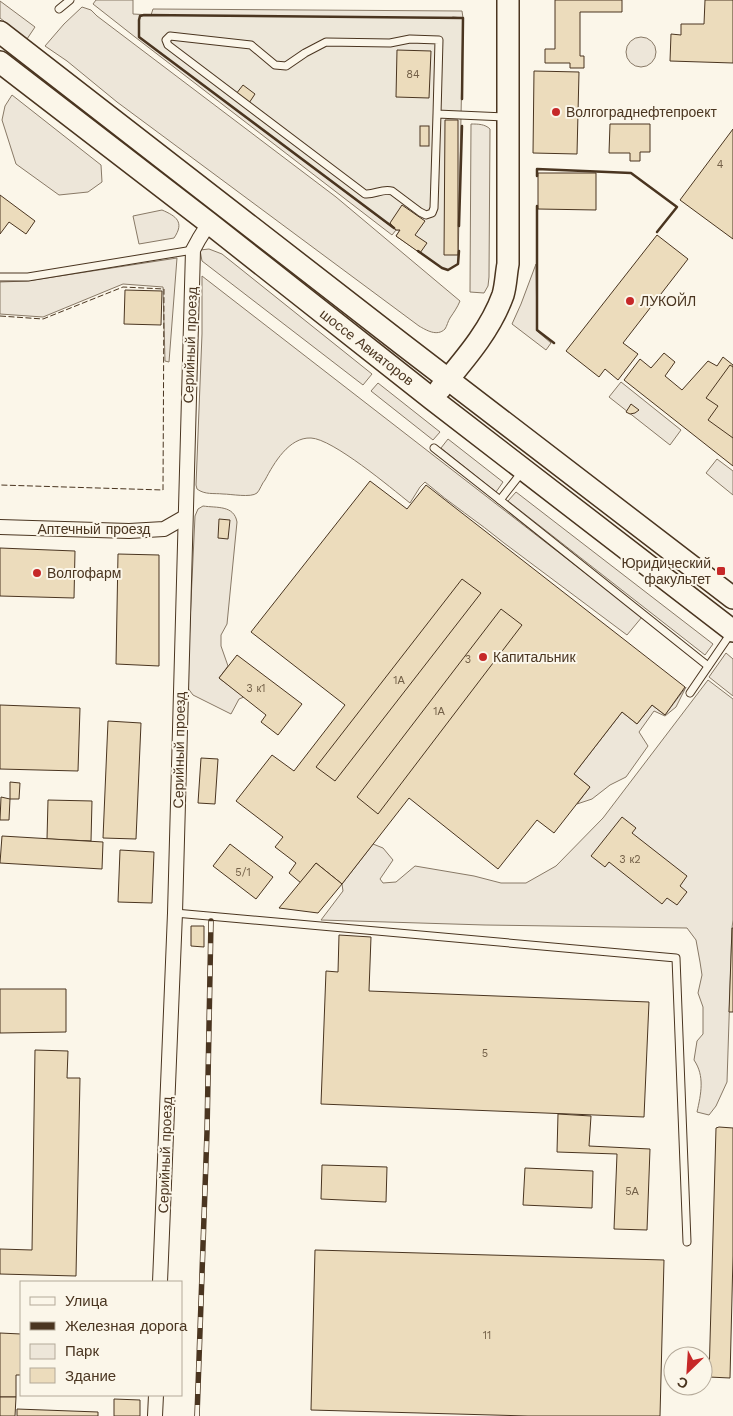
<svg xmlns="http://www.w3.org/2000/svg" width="733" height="1416" font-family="'Work Sans',sans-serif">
<rect width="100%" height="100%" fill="#fbf6e9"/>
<g fill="#ede6d9" stroke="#887966">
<polygon points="96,0 133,0 133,14 151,15 153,9 462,11 463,18 453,17 435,23 139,20 140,37 396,230 392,235 135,37 93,4"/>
<polygon points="0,1 35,27 27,39 0,18"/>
<path d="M82,7L91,10L97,16L336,197L460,301C457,308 454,312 450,318C448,321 447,326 445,329C437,337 426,330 419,326L117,102L67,61L45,46L64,24Z"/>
<circle cx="641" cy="52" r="15"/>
<polygon points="12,95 101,165 102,182 88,192 59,195 16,164 2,120 5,106"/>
<path d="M471,124C478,124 485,124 490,129L489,277L488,286L484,293L470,292Z"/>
<path d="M162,210C176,216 185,222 174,238L139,244L133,216Z"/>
<polygon points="209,249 222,254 372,374 363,385 202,261 200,250"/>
<polygon points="177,258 169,362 165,361 163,287 123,284 43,317 0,314 0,282 27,281"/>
<polygon points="536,264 537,331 551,343 546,350 512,324 521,304"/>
<path d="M202,276L642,617L627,635L504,543C479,522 450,504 425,482L420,487L410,503C391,488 333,439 311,438C289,437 274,463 265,480C262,483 260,490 257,493C251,498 231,494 223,494C214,493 205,495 197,489L196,485L202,334Z"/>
<polygon points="621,382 681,430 670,445 609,397"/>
<polygon points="378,383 440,432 433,440 371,391"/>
<polygon points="448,439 503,482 496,492 441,448"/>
<polygon points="717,459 733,471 733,495 706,473"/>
<polygon points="516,492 713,644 705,655 508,501"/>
<path d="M203,506C217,508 234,505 237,522L227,624L221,635V646L228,666L219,678L244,697L239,699L231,714L193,695L187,687L195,516L198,509Z"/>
<polygon points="726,653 733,659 733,696 709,677"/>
<path d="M708,680L733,699V920L732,928L727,1082L716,1106L709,1115L697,1112C701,1094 705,1076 694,1060L697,1041L703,1034V1007L698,993L702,975L700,962L696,940L687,928L485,925L321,920L343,891L342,884L373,844L383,848L393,860L380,879L383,883L396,882L415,866L474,876L501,883H526L556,866L603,818Z"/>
<polygon points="686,687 676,707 665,716 654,711 639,732 648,746 626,777 610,785 592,799 577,804 590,787 574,774 622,712 637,724 652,705 665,715"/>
</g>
<polygon fill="#ede7d9" stroke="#887966" points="144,15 463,18 458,264 448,270 442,268 396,236 400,230 396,230 139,37 139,20 140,16"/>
<g fill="#ecdcbc" stroke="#4a3520">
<polygon points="555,0 622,0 622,12 580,12 580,56 584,56 584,68 570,68 570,63 545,63 545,49 555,49"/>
<polygon points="705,0 733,0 733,63 670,61 671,34 681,35 681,24 704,24"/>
<polygon points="397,50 431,51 429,98 396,97"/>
<polygon points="534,71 579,72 577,154 533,153"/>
<polygon points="243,85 255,94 249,103 236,94"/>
<polygon points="445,120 458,120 458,255 444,255"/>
<polygon points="610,124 650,124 650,152 640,152 640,161 630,161 630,153 609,153"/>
<rect x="420" y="126" width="9" height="20"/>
<polygon points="733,129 733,239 680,200"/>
<polygon points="538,173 596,173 596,210 538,209"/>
<polygon points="0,195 35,221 26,234 9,222 0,234"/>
<polygon points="402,205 425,221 415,235 427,243 420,253 396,236 400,230 396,230 390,223"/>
<polygon points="657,235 688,259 623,343 638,354 618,380 605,369 599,377 566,351"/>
<polygon points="125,290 162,291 161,325 124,324"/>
<polygon points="664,353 675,362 665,376 682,390 708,361 717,366 723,357 733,365 733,466 624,380 640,359 651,368"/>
<polygon points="730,365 733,367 733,438 708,420 718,406 706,398"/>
<polygon points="631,404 639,410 635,413 630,414 626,412"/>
<polygon points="370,481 407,509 426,485 685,687 665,715 652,705 637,724 622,712 574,774 590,787 554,833 537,820 498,869 409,798 342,884 316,863 301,883 289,873 296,863 275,847 283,837 236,801 272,755 294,771 345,705 251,632"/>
<polygon points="219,519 230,520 228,539 218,538"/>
<polygon points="0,548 75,551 74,598 0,596"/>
<polygon points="118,554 159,555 159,666 116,664"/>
<polygon points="462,579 481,593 335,781 316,767"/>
<polygon points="501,609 522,625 378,814 357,797"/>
<polygon points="237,655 302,704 278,735 261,722 266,715 219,678"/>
<polygon points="0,705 80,708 78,771 0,769"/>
<polygon points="108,721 141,723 136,839 103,838"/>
<polygon points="201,758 218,759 215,804 198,803"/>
<polygon points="10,782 20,783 19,799 10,799"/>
<polygon points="1,797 10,799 9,820 0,820"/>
<polygon points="48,800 92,801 91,841 47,839"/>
<polygon points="622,817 636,828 632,833 687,876 680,886 687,892 677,905 667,898 662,904 609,862 605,867 591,856"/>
<polygon points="2,836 103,842 102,869 0,863"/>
<polygon points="230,844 273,877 256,899 213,866"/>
<polygon points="120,850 154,852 152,903 118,902"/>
<polygon points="316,863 342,884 318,913 279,908"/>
<polygon points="191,926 204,926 204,947 191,946"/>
<polygon points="732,928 733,928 733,1012 729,1012"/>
<polygon points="339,935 371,937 369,991 649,1002 644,1117 321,1104 326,971 338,972"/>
<polygon points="0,989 66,989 66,1032 0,1033"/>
<polygon points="35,1050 68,1051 67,1078 80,1078 76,1276 0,1274 0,1249 32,1250"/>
<polygon points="558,1114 591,1116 589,1146 650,1149 647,1230 614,1229 617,1154 557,1152"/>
<polygon points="719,1127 733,1128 733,1256 730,1378 709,1377 716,1128"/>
<polygon points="322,1165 387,1167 386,1202 321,1199"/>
<polygon points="525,1168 593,1171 592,1208 523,1205"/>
<polygon points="315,1250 664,1260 660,1416 528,1416 311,1410"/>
<polygon points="0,1333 21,1334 21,1375 16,1375 16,1397 0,1397"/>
<polygon points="0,1397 16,1397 15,1416 0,1416"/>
<polygon points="114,1399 140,1400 140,1416 114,1416"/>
<polygon points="17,1409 98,1412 98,1416 17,1416"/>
</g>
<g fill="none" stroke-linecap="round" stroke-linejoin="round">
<defs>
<g id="service">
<polyline points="59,9 70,0"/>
<path d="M437,114L439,40L410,39L390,43L326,42L305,53L286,66L275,65L251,45L170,36L166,40L168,45L365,194C375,195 382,188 392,191L420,212L426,215L432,213L434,208L437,114L505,117"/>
<polyline points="0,277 28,277 193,250"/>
<polyline points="434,448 500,500"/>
<polyline points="522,472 500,500 708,666"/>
<polyline points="690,693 731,633"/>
<polyline points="175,913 676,958 687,1242"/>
</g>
<g id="minor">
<polyline points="0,527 129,531 164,529 185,517"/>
<polyline points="160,1282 175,913 193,250 199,239 209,223"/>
<polyline points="155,1416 156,1395"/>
</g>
<g id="primary">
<polyline points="0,32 402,344 733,598"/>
<polyline points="0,62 209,223 432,399 733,631"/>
<path d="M440,389C464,360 490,331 503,295C506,285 506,274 508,264V0"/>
</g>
</defs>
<use href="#service" stroke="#4a3520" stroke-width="9"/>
<use href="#minor" stroke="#4a3520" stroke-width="16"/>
<use href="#primary" stroke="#4a3520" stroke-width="24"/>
<use href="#service" stroke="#fbf6e9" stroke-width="7"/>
<use href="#minor" stroke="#fbf6e9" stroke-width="14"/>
<use href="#primary" stroke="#fbf6e9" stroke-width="21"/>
<defs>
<polyline id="rail" points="197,1416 207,1132 211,921"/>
</defs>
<use href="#rail" stroke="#4a3520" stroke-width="5.5"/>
<use href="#rail" stroke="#fbf6e9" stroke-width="4" stroke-dasharray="11" stroke-linecap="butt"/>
<polyline stroke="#4a3520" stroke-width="1" stroke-dasharray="6 2.5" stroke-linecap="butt" points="0,316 43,319 123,287 164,289 163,490 0,485"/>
<g stroke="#4a3520" stroke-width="2.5">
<polyline points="537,176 537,169 631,173 677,207 657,232"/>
<polyline points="537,206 537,330 554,343"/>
<polyline points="459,226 462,126"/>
<polyline points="394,228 139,37 139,20 140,16 144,15 463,18 462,99"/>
<polyline points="418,251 442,268 448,270 458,264 459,251"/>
</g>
</g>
<g fill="#c62828" stroke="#fbf6e9" stroke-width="2">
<circle cx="556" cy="112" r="5"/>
<circle cx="630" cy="301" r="5"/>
<rect x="716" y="566" width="10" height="10" rx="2.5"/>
<circle cx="37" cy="573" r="5"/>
<circle cx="483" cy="657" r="5"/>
</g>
<g text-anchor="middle" stroke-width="4" stroke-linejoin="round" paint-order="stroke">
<g font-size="11" fill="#725f47">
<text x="413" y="78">84</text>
<text x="720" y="168">4</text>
<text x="468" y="663">3</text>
<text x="399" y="684">1А</text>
<text x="256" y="692">3 к1</text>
<text x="439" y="715">1А</text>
<text x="630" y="863">3 к2</text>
<text x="243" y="876">5/1</text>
<text x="485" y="1057">5</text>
<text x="632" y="1195">5А</text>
<text x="487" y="1339">11</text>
</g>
<g font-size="14" fill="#4a3520" stroke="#fbf6e9" text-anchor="start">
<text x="566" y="117">Волгограднефтепроект</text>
<text x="640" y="306">ЛУКОЙЛ</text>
<text x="711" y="568" text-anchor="end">Юридический<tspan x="711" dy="16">факультет</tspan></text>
<text x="47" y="578">Волгофарм</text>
<text x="493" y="662">Капитальник</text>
</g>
<g font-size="14" fill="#4a3520" stroke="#fbf6e9">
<text transform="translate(190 345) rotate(-88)" y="5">Серийный проезд</text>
<text transform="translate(367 347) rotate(38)" y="5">шоссе Авиаторов</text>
<text x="94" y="534">Аптечный проезд</text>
<text transform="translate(179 750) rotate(-89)" y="5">Серийный проезд</text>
<text transform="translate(165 1155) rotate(-88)" y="5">Серийный проезд</text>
</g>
</g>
<rect x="20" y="1281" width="162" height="115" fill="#fbf6e9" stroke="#b4a999"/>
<rect x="30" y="1297" width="25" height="8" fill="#fbf6e9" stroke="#b4a999"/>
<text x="65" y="1306" font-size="15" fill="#4a3520">Улица</text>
<rect x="30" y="1322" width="25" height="8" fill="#4a3520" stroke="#b4a999"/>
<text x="65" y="1331" font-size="15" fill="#4a3520">Железная дорога</text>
<rect x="30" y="1344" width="25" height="15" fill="#ede6d9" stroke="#b4a999"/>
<text x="65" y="1356" font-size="15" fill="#4a3520">Парк</text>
<rect x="30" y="1368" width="25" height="15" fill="#ecdcbc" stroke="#b4a999"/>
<text x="65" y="1381" font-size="15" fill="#4a3520">Здание</text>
<g transform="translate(688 1371) rotate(205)"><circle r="24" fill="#fbf6e9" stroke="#b4a999"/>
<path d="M0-4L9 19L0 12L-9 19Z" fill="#c62828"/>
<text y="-8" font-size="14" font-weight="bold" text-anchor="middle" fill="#4a3520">С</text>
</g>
</svg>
